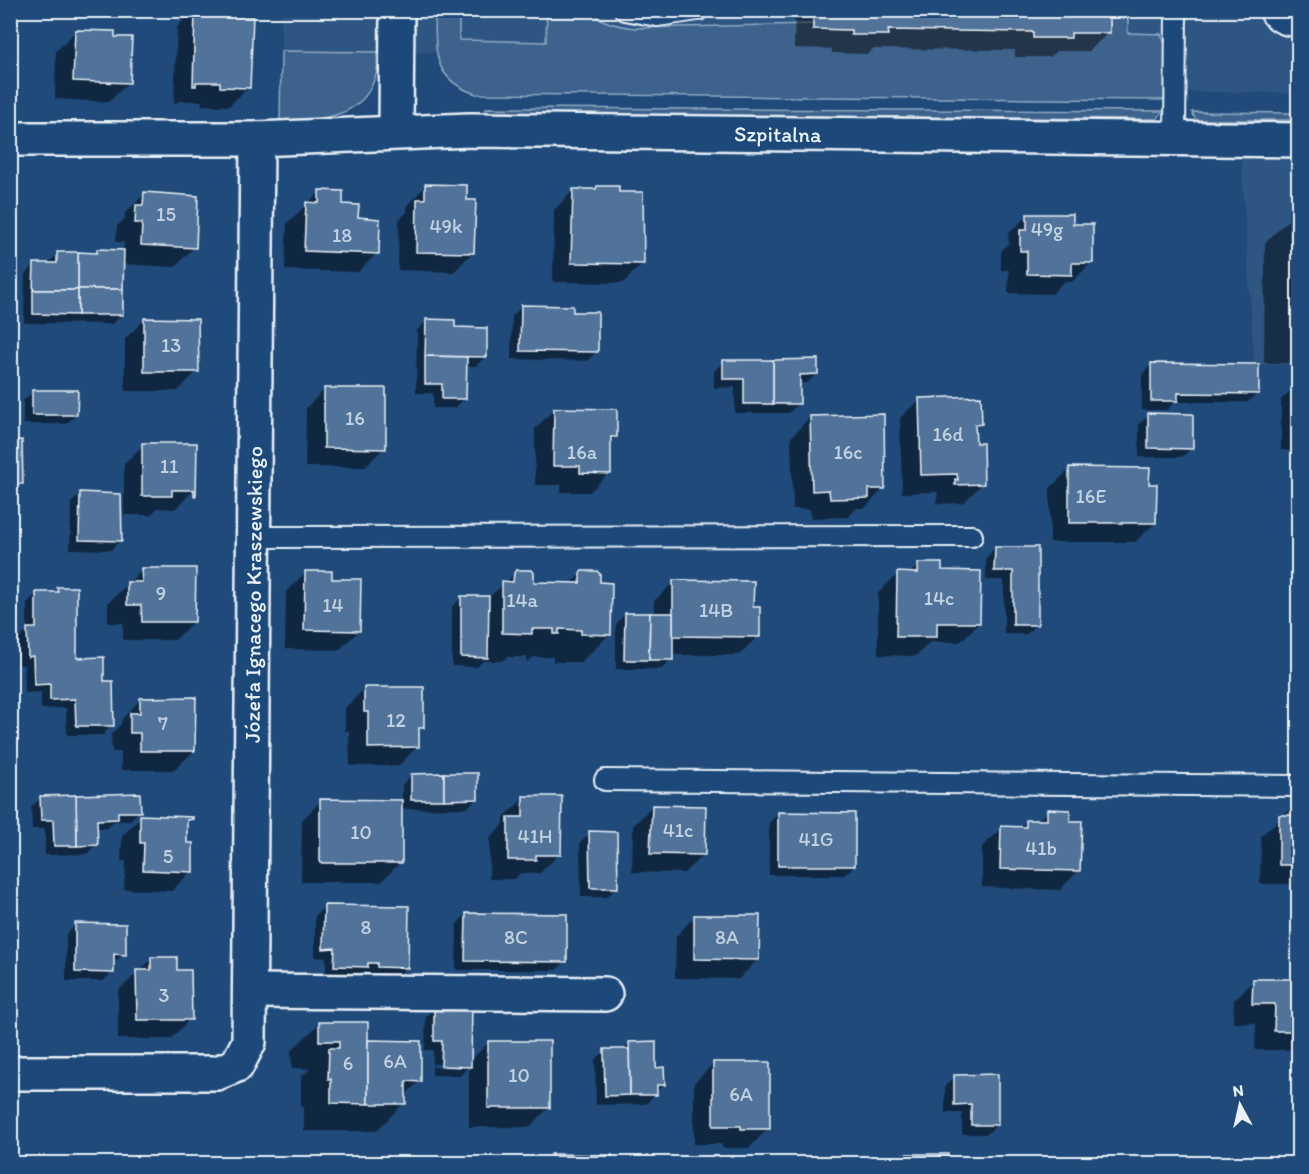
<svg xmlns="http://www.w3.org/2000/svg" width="1309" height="1174" font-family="Itim,sans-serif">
<rect width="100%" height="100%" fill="#1f4a7a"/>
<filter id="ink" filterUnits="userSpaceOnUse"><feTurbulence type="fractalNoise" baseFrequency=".0167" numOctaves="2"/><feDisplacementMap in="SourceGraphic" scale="12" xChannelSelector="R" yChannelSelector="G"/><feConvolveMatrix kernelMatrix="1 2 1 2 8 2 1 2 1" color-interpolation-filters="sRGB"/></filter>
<g filter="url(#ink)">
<g fill="#2e5683">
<polygon points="281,10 1298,10 1298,93 698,86 698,55 281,51"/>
<polygon points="1241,153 1298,154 1298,364 1254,364"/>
</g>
<g fill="#3c628c" stroke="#92aac2" stroke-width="1.5">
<path d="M435,11H459V40L546,42L547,11H590C601,23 619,26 635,28L813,24V29L851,30V34L889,35L888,30L1033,32L1034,38H1070L1071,33L1110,32V11H1128V33L1161,34L1165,44L1166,96L1163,100L476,94C431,79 436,51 435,11Z"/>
<path d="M281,51L377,52C377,58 378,65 377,71C376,76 374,80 372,85C356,120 314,120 280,121Z"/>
<polygon points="486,108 1163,111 1157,119 484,114"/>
<polygon points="1192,112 1298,113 1298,120 1196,120"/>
</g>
<g fill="#0007" fill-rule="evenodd">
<polygon points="193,10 216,10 216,16 249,87 229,106 201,105 202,101 179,101 174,104 177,27"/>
<polygon points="795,10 1109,10 1109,32 1089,51 1056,51 1050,57 1015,57 1015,50 873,49 868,54 832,53 832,49 794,48"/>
<polygon points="76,31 129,82 109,102 55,99 56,51"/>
<polygon points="426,186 465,202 473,252 454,272 398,270 399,220 407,212 407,205"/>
<polygon points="597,188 617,194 642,264 623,283 553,282 554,210 573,191 594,191"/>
<polygon points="320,192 341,205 357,219 377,253 358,272 285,270 287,223"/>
<polygon points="145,194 194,247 175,267 122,264 122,315 112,324 24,323 25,274 34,265 48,263 58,254 94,254 98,251 123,251 124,242 116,242 117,226 125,218 125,213"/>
<polygon points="1298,210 1298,363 1264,363 1265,243"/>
<polygon points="1028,215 1071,226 1091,263 1072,282 1063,282 1052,294 1008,293 1009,270 1001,270 1001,251 1009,243 1008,234"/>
<polygon points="521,307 572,313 597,351 587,361 511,359 512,316"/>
<polygon points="144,320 197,371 178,391 125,391 125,339"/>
<polygon points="427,321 454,329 485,357 476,366 465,366 464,399 455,408 433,408 433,393 416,393 417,330"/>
<polygon points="724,362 816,374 807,383 798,383 798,404 789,413 735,413 735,387 714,388 714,371"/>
<polygon points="1152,364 1258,393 1248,402 1175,402 1167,410 1142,410 1142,374"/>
<polygon points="1298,383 1298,451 1281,450 1281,400"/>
<polygon points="325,389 384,448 365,467 305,467 306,408"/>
<polygon points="33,392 76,415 66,424 23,424 23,401"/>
<polygon points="920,399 980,424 974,430 982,484 963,503 936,504 938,492 902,493 900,418"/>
<polygon points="554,409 615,437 610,442 609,473 590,492 561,492 561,485 535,485 535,429"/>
<polygon points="1149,415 1192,448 1182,457 1139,457 1139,424"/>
<polygon points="810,417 884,488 865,508 857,508 848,517 811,518 810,509 793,509 791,437"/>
<polygon points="10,442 22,483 10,494"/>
<polygon points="143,445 195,489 175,509 157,508 151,515 124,515 124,464"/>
<polygon points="1070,469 1148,486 1155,523 1135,542 1050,542 1050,488"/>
<polygon points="81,494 120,540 111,550 70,549 71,503"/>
<polygon points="995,548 1036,548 1036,624 1027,634 1004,634 1004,580 986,580 986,558"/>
<polygon points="919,565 940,571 979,623 960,642 930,642 916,656 878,655 878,593 898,574 909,574"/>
<polygon points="142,570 194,621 175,640 123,640 123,623 108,623 108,603"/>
<polygon points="306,572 330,580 359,631 339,650 285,649 286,592"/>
<polygon points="517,572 533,584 571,584 582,572 599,584 610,634 581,662 553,662 553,657 534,657 527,662 527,657 507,657 502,661 483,661 477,667 452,666 452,607 462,597 488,598"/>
<polygon points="674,582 752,608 758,636 739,655 671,655 671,659 662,669 616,669 616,624 625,614 654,614 654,601"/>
<polygon points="58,589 75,660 103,682 112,725 103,735 67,735 66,708 41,709 41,692 25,693 24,665 19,665 19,639 27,631 27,603 36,594 53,593"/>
<polygon points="364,689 422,728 417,733 417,747 398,766 350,766 349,731 345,731 345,708"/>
<polygon points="141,699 194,751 174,770 121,770 121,752 112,752 111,734 121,724 122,719"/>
<polygon points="411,775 477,799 467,808 400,809 400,863 381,882 301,882 302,820 321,801 402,802 402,785"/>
<polygon points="41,798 139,811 130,821 114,821 107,828 96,828 96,844 87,854 45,855 45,829 32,829 31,807"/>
<polygon points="524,798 559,854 540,873 520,873 515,879 489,879 490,838 504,824 504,817"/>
<polygon points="652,806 704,854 684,873 632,872 633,826"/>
<polygon points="1294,806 1298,806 1298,884 1260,884 1261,836"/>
<polygon points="1048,811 1069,823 1079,870 1060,890 982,887 982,847 1002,828 1020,828 1027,821 1037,822"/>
<polygon points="778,814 854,866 844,875 769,875 769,823"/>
<polygon points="141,817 185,844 191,871 172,891 124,889 126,861 121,861 122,836"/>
<polygon points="590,833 616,888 607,897 581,897 580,842"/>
<polygon points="325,906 407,967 397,976 368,976 369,972 361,972 357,976 326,975 326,957 315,958 315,916"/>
<polygon points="466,914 566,961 556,970 456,970 457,924"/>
<polygon points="695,916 758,959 739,979 675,978 676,936"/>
<polygon points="76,925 124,954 113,963 113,972 103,981 66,981 66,934"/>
<polygon points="152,959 175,971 190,1019 171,1039 118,1039 118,991"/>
<polygon points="1254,981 1298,981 1298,1050 1255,1050 1256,1023 1233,1023 1234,1000"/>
<path d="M435,1006L469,1062L488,1043L549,1107L530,1127H469V1066L460,1076L432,1075L433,1050H425L426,1016ZM433,1064L462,1065V1068L433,1067Z"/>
<polygon points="320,1023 367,1042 420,1081 404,1096 404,1103 376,1131 304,1131 304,1107 301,1107 301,1077 310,1069 292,1068 291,1051"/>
<polygon points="629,1043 655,1069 663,1085 646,1104 596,1105 595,1060 605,1051 622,1051"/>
<polygon points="713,1064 768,1129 749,1148 722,1148 722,1144 694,1144 694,1083"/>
<polygon points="955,1077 997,1124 987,1134 962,1134 962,1113 945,1113 945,1086"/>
<polygon points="552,1156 610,1164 544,1164"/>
<polygon points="904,1156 947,1164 896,1164"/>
</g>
<g fill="#517399" stroke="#e8f1f8" stroke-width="1.5">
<polygon points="195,10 218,10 217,15 253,16 250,88 220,87 220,82 196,82 196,86 193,86"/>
<polygon points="813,10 1110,10 1110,33 1071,33 1071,38 1033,38 1033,32 888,30 889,35 851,35 851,30 813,29"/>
<polygon points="10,22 15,22 14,86 10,86"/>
<polygon points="75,30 115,31 115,37 132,37 130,83 73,81"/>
<polygon points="425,184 467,185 467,200 476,200 474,253 416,252 417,199 425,199"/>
<polygon points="597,186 619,186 619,192 643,192 644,264 571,263 573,189 596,189"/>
<polygon points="319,190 343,191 343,204 359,205 358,217 380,219 379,254 304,251 306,202 319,203"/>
<polygon points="144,192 198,196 196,248 141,245 142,223 135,223 136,205 143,205"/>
<rect x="10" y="193" width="2" height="53"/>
<polygon points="1027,214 1073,214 1073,224 1093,224 1093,263 1072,263 1072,275 1027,274 1027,251 1020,251 1020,230 1027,230"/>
<polygon points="97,249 124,250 123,289 78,289 78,252 97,253"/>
<polygon points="57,252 78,252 78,290 33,290 34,263 57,263"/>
<rect x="78" y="289" width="45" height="26"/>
<polygon points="33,290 78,290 78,315 33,314"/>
<polygon points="521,305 573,306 573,312 598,312 598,352 520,351"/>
<polygon points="144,318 198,319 199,372 144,372"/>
<polygon points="426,319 455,320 455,327 487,328 487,357 425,356"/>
<polygon points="425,356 467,357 466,399 442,399 442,384 425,384"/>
<polygon points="818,359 818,374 800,375 800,404 773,404 773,360"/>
<polygon points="723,360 773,360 773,404 744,404 744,379 723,379"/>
<polygon points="1151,363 1259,364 1259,394 1178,393 1178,401 1151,401"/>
<polygon points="324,388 386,388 386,449 324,448"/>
<polygon points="32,390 78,390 77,415 32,415"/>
<polygon points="981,396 982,424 975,425 976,443 983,443 984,484 955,485 955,479 958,480 957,474 921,475 919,398"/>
<polygon points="554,408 617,409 617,437 611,437 611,474 580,473 580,466 553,466"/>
<polygon points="1148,413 1193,414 1193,449 1148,448"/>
<polygon points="884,414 885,489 869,489 869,498 830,499 829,490 812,491 810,416"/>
<polygon points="22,440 23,484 11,484 10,513 10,441"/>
<polygon points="142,443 197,443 196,496 194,496 194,490 172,490 172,496 142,496"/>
<polygon points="1069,467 1150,468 1149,484 1157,484 1156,523 1069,523"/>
<polygon points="80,492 121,494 122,541 79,540"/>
<polygon points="995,547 1038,547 1038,625 1013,625 1013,571 994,571"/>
<polygon points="918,563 942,563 942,570 981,571 980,623 937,623 937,637 896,637 897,572 918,573"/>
<polygon points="141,568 196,568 195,622 142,622 141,605 127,605 127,582 142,582"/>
<polygon points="516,570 532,570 534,573 534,582 580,583 580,573 582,571 597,571 600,574 600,582 612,583 611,635 581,634 581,630 559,629 559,634 554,634 554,629 532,629 532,634 502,633 502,581 513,582 514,573"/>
<polygon points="305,571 332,571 332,579 361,579 360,631 304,630"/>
<polygon points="673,580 754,581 753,607 760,607 760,637 673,636"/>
<polygon points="57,587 77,587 77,658 104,657 104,681 113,681 114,726 76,726 75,699 50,700 50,684 34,685 33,656 28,657 27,628 36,628 36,592 58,592"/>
<polygon points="461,596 489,596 488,658 461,657"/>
<polygon points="625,613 650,613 649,660 624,660"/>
<polygon points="650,613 673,613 673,660 649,660"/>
<polygon points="364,687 424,687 424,728 419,728 419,747 368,748 368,712 364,712"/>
<polygon points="196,697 195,751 140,751 140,733 130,733 130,713 140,713 140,698"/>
<polygon points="444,773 444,800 411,800 411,774"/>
<polygon points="444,773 478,773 478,799 444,800"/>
<polygon points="140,793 141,812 118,812 118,819 97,820 98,845 77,846 76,795"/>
<polygon points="76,795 77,846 54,846 53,820 41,820 40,796"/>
<polygon points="523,796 562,796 561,855 536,855 536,860 508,860 508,817 523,817"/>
<polygon points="320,799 402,800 402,863 320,863"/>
<polygon points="1294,804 1298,804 1298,865 1279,865 1279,815 1294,815"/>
<polygon points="652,805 706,806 705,855 650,854"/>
<polygon points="1047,809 1070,810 1070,821 1082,821 1080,871 1000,869 1001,826 1026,827 1026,820 1047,820"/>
<polygon points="778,812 855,813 855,866 778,866"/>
<polygon points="140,815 193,817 193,819 187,820 187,843 193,843 193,872 143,870 144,843 140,843"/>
<polygon points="589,831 617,832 618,888 590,888"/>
<polygon points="324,905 409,906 408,968 377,967 377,963 368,963 368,967 334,966 335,948 323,949"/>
<polygon points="466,913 567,914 567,962 465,961"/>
<polygon points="694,915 760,915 759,960 694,959"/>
<polygon points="75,923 126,924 126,955 114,954 114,973 75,972"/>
<rect x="10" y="948" width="4" height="59"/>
<polygon points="151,957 177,957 177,970 191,970 192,1020 137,1020 136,970 151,970"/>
<polygon points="1253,979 1298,979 1298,1031 1274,1031 1275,1004 1252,1004"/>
<polygon points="434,1005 472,1005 471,1067 441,1066 442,1041 434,1041"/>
<polygon points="319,1022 368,1022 368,1104 331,1103 331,1079 328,1079 329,1048 339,1048 339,1041 319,1041"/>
<polygon points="368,1040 421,1041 421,1082 406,1081 406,1104 368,1104"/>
<rect x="488" y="1041" width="62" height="67"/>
<polygon points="656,1041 656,1068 664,1067 665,1085 657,1085 657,1095 630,1095 629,1042"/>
<polygon points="604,1049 629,1049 630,1095 605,1096"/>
<polygon points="713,1062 770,1062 770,1129 741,1129 741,1126 713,1126"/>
<polygon points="998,1074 998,1125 971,1125 971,1104 954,1105 954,1075"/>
<rect x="10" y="1121" width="4" height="43"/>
<polygon points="551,1154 612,1155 612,1164 551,1164"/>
<rect x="903" y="1154" width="45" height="10"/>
</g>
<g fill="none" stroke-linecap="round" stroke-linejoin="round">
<defs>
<g id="lane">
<polyline points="625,10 657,16 698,10"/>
<path d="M1269,10C1273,22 1287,26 1298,26"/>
<polyline points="1175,139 1176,10"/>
<polyline points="255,537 972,536"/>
<polyline points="605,780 1298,786"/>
</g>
<g id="street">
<polyline points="396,132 397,10"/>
<path id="s1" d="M10,139H257L469,130L1298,140"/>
<polyline points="251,991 605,994"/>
<path id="s2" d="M10,1073H217L237,1065L249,1042L257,139"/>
</g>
</defs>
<use href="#lane" stroke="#e8f1f8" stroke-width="24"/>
<use href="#street" stroke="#e8f1f8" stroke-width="38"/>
<use href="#lane" stroke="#1f4a7a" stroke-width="20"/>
<use href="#street" stroke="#1f4a7a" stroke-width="33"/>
</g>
</g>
<g text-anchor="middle" stroke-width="6" stroke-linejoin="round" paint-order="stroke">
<g font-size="20" fill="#c2d2e0">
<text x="166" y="221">15</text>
<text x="446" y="233">49k</text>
<text x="1047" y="236">49g</text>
<text x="342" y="242">18</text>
<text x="171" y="352">13</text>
<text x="355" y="425">16</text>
<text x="948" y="441">16d</text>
<text x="582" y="459">16a</text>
<text x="848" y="459">16c</text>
<text x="169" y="473">11</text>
<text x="1091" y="503">16E</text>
<text x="161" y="600">9</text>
<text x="939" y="605">14c</text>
<text x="522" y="607">14a</text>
<text x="333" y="612">14</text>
<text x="716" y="617">14B</text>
<text x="396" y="727">12</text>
<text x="163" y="730">7</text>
<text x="678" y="837">41c</text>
<text x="361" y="839">10</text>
<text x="535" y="843">41H</text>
<text x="816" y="846">41G</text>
<text x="1041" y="855">41b</text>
<text x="168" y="863">5</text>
<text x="366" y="934">8</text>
<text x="516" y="944">8C</text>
<text x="727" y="944">8A</text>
<text x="164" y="1002">3</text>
<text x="395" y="1068">6A</text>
<text x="348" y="1070">6</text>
<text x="519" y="1082">10</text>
<text x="741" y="1101">6A</text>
</g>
<g font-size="22" fill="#e8f1f8" stroke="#1f4a7a">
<text dy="8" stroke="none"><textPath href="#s1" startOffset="768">Szpitalna</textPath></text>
<text dy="8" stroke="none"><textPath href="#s2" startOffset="702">Józefa Ignacego Kraszewskiego</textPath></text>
</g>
</g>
<rect width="1309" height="1174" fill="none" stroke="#1f4a7a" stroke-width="36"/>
<rect x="18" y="18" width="1273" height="1138" fill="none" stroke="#e8f1f8" stroke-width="2" filter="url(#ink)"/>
<g transform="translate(1240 1105) rotate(352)" stroke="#1f4a7a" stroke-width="4.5" paint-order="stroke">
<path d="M0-4.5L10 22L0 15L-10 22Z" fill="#e8f1f8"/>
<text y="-9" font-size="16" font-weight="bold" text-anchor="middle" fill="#e8f1f8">N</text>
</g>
</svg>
